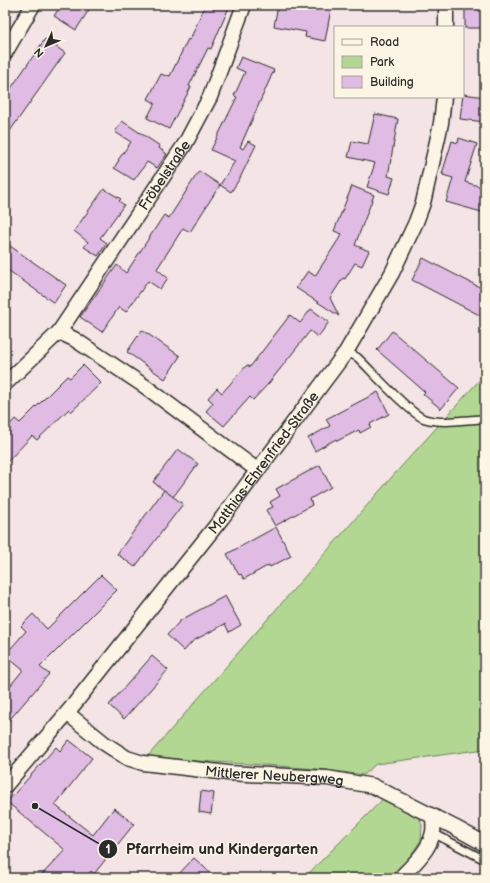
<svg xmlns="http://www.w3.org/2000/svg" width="490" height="883" font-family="'Balsamiq Sans',sans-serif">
<rect width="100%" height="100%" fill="#f4e4e5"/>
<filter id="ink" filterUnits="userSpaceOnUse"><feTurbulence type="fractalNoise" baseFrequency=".025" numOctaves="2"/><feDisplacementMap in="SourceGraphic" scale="8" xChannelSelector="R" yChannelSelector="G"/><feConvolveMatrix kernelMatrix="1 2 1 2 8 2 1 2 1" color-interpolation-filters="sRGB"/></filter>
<g filter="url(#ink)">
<g fill="#b2d792" stroke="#6e815e">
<path d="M485,374V749L376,764L364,775C293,764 219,764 147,757L391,478Z"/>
<polygon points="383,799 407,809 419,817 422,825 421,840 408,859 390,878 304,878"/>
</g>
<g fill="#e0bbe4" stroke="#2b2b2b">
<polygon points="61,5 92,5 76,30 54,16"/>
<polygon points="205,5 230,5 211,49 208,48 189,86 191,87 169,129 147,118 155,103 148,99 161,74 166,76 167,75 170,76 188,39 190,40"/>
<polygon points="278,5 304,5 331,9 325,41 305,37 306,32 274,26"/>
<rect x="465" y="5" width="20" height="23"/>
<polygon points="45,39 65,53 5,138 5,97"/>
<polygon points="241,57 274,70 240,147 243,149 248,141 256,145 240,178 231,192 220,185 235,161 211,150 237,97 234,96 245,72 236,68"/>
<polygon points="463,94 485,97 485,122 460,119"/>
<polygon points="375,114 398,119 388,176 394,178 389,194 367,187 375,163 348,157 352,141 368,144"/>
<polygon points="122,121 160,146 159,148 167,154 157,168 147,162 134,180 114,168 119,160 118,160 131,142 115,132"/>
<polygon points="459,138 477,144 465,182 485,188 485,213 446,202 453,178 443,175 444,174 442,174 452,141 458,143"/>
<polygon points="199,171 220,185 190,232 183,228 157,269 168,278 160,289 148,281 126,312 119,307 102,332 80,317 117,265 126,273 164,215 169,218"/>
<polygon points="352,186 374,195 355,245 369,251 362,266 355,263 345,279 343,278 330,298 339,316 296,288 308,271 315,276 342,234 334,231"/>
<polygon points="104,189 121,199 119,201 124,205 100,238 107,243 98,256 84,247 88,242 74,231"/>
<polygon points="10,246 66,285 54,303 5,268 5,254"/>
<polygon points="423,258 485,290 485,318 412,280"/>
<polygon points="311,309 329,322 318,337 310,331 269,383 253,400 250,397 224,426 206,411 213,403 208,398 217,388 222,393 247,365 250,367 290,315 300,323"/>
<polygon points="142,330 180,356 165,379 127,352"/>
<polygon points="392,331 459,388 441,409 423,394 425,392 377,350"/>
<polygon points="83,365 101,383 71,412 69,409 37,440 32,436 5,464 5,430 15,419 20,423 67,376 70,378"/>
<polygon points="378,392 389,414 370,424 371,427 360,433 359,430 337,441 336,439 315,451 308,438 330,426 326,419"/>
<polygon points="178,449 198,464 173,497 153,482"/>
<polygon points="320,465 331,487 310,499 312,505 275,526 266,510 273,507 270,502 280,496 276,489"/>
<polygon points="164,490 183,504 135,567 117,554"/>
<polygon points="276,527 291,556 270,567 269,565 244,579 241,574 239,575 227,554"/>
<polygon points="101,575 117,590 40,667 49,674 5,725 5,692 23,670 5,655 26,631 21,626 33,614 47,629"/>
<polygon points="225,596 241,625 229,632 225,624 193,641 184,651 167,635 181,620"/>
<polygon points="152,656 168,670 124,719 109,705"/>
<polygon points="69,740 92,758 55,805 93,835 114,808 134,824 94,874 91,871 84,878 39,878 65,850 7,802 56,747 60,751"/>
<polygon points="201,791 214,793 211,814 199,812"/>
<polygon points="194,858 216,878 175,878"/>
</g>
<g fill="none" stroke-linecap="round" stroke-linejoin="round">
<defs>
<g id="lane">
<path d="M346,352L357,357C370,369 411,415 425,419C443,424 463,420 480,419"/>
<polyline points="433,833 485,860"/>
</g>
<g id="street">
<polyline points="446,5 446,27"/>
<polyline points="5,53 33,5"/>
<polyline points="59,332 74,339 146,387 257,470"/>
<path id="s1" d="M5,384L59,332L185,144L210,97L244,5"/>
<path id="s2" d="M67,713L104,743L127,758L143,763L228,773L327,778L373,786L454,827L485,844"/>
<path id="s3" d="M5,786L67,713L222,518L346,352L392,273L416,222L423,203L438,137L441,123L444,97"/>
<path d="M400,878C412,866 430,850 433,832C434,827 433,821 433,816"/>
</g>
</defs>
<use href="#lane" stroke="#2b2b2b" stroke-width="10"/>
<use href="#street" stroke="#2b2b2b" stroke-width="17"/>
<use href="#lane" stroke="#fcf5e5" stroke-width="7"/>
<use href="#street" stroke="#fcf5e5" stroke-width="14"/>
</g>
</g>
<g text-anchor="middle" stroke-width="3" stroke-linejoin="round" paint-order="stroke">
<g font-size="14" fill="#2b2b2b" stroke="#fcf5e5">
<text dy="5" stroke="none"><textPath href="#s1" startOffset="264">Fröbelstraße</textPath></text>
<text dy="5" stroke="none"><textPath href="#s3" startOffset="414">Matthias-Ehrenfried-Straße</textPath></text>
<text dy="5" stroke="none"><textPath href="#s2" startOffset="224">Mittlerer Neubergweg</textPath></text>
</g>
</g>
<path fill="none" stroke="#2b2b2b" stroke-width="1.5" d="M35 806L108 849"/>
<g fill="#2b2b2b" stroke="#fcf5e5" stroke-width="1.5">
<circle cx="35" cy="806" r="4"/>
<circle cx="108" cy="849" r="10"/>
</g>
<g font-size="12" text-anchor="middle" font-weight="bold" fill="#fff">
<text x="108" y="853">1</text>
</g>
<g font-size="15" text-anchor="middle" font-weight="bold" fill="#2b2b2b" stroke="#fcf5e5" stroke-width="3" stroke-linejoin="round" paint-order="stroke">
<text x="222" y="854">Pfarrheim und Kindergarten</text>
</g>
<rect width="490" height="883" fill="none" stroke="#fcf5e5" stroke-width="20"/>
<rect x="10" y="10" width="470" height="863" fill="none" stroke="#2b2b2b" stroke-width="1.5" filter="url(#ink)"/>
<rect x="334" y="26" width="130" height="72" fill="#fcf5e5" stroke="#a8a49b"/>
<rect x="342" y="39" width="20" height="6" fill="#fcf5e5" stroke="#a8a49b"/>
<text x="370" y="46" font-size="12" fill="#2b2b2b">Road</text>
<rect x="342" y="56" width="20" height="12" fill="#b2d792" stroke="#a8a49b"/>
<text x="370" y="66" font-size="12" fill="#2b2b2b">Park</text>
<rect x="342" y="76" width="20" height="12" fill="#e0bbe4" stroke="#a8a49b"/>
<text x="370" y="86" font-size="12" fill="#2b2b2b">Building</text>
<g transform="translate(46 46) rotate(226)" stroke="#fcf5e5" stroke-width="3" paint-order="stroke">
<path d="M0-3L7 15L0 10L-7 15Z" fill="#2b2b2b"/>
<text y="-6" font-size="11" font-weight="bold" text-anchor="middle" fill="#2b2b2b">N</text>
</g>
</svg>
